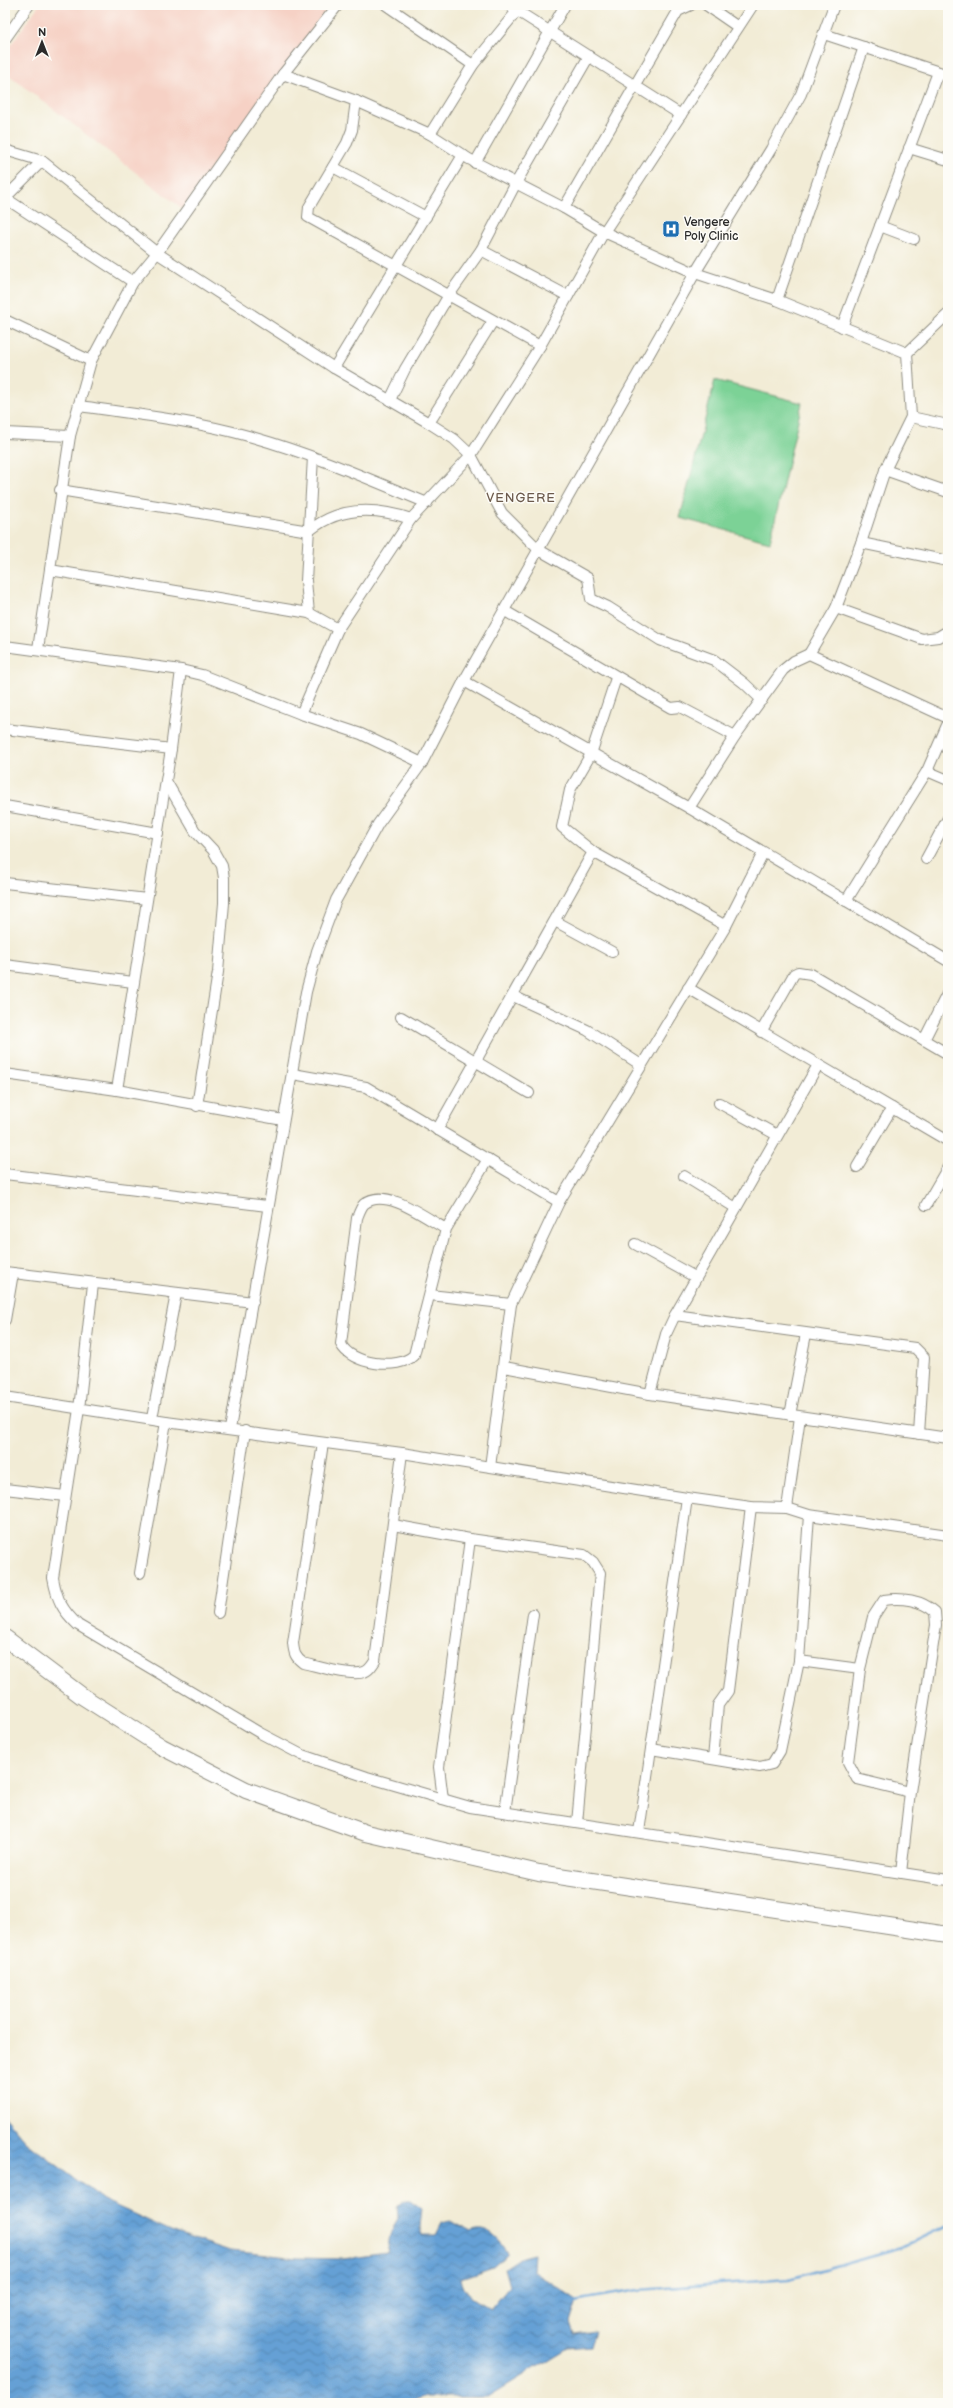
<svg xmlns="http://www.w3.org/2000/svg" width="953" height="2408" font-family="'Balsamiq Sans',sans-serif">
<defs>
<pattern id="water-waves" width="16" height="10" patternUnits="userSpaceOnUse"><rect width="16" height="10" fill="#65a0d5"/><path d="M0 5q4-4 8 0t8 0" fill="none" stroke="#5383ad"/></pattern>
</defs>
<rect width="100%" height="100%" fill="#fdfcf7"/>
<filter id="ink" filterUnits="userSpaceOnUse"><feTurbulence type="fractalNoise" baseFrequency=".025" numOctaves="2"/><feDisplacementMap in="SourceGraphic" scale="8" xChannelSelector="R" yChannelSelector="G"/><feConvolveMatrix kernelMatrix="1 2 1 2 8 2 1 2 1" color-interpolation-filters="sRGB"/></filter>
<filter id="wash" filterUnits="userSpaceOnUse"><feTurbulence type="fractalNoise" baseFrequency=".012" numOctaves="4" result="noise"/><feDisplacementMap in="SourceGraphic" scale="16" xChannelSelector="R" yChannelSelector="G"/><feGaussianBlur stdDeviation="0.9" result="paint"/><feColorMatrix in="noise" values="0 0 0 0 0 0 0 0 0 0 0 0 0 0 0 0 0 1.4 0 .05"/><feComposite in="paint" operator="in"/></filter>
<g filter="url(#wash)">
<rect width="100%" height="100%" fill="#f2ecd6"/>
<polygon fill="#f6d1c5" points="39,5 330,5 183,209 5,72 5,53"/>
<polygon fill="#7cd296" stroke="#547e60" points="715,380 802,403 770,542 680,518"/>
<path fill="url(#water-waves)" stroke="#486680" d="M5,2117L25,2141L103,2200L171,2231L230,2251L299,2258L343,2259L387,2253L390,2235L398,2218L397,2205L403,2200H411L422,2208L420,2228L422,2235H436L442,2223L450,2221L471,2232C486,2224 500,2240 508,2253L493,2267L461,2278C463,2294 476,2301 490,2309L509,2286L504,2268L522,2256L534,2253L533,2270L577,2300L570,2322L574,2334L596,2331L591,2346L568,2348L488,2397H425L407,2403L312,2401L303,2403H5Z"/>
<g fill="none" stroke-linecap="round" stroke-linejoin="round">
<polyline stroke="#65a0d5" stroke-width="2.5" points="575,2301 638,2290 789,2279 902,2247 948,2225"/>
</g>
</g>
<g filter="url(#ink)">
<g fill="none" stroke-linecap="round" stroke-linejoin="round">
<defs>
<g id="minor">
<polyline points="386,5 473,65"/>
<polyline points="508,5 681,115"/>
<polyline points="706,5 738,27"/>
<polyline points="824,34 948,75"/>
<polyline points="5,39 29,5"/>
<polyline points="283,74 338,5"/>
<polyline points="356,101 352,130 347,143 309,207 308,217 540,346"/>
<polyline points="430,134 473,65 517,11"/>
<polyline points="909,148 948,160"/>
<polyline points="5,150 42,161 157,253 334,368 429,423 454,439 471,455 502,513 539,550 588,578 591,599 608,607 660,640 714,660 744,683 762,700"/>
<polyline points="42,161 5,198 133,282"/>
<polyline points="475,163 565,5"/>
<polyline points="333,167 426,217"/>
<polyline points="564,208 678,11 691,5"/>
<polyline points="880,226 914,239"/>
<polyline points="481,250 568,296"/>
<polyline points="777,300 864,47"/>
<polyline points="5,320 91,361"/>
<polyline points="842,327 938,72"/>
<polyline points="907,353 948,314"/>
<polyline points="334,368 463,155"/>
<polyline points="390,400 405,369 449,295 481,250 516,183 589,56"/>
<path d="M79,406C137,414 195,421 252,437C312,454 369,479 427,503"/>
<polyline points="911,417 948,425"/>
<polyline points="429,423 493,321"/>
<polyline points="5,433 70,436"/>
<polyline points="885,470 948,492"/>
<path d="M60,490L309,531C339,506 376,507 411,519"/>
<polyline points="861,543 948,561"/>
<polyline points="50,570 309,613 338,629"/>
<polyline points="836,608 922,639 938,637 948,631"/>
<polyline points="505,611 671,708 680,707 735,736"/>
<polyline points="309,613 306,581 313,457"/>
<polyline points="5,646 181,670 202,675 301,714 361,734 422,763"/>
<polyline points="38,649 70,436 91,361 133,282 157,253 283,74 356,101 430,134 469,159 564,208 604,232 695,273 777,300 907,353 911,417 885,470 861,543 836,608 809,654"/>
<polyline points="616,678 591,754 570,790 562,827 593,852 726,926"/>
<polyline points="464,681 689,808 948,961"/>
<polyline points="301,714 338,629 411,519 471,455 540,346 604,232 753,5"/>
<polyline points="948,723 927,771 948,780"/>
<polyline points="5,729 171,749"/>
<polyline points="166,781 195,831 213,850 222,866 224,878 224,903 218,972 197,1106"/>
<polyline points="5,806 158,833"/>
<polyline points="689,808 735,736 783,670 794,661 809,654 948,718"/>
<polyline points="926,859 948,818"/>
<polyline points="5,883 147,899"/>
<polyline points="846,901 927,771"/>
<polyline points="555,921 612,952"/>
<polyline points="5,965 133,982"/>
<polyline points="688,988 948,1141"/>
<polyline points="513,996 587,1030 641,1065"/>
<polyline points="401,1017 529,1093"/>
<polyline points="761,1032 794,974 798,972 811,974 948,1054"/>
<polyline points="924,1040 948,992"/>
<polyline points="5,1074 117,1090 283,1120"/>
<polyline points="293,1074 366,1087 559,1202"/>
<polyline points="117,1090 171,749 181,670"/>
<polyline points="719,1103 777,1135"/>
<polyline points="437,1130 593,852"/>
<polyline points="857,1167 892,1108"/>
<polyline points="5,1174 267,1206"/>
<polyline points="684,1176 736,1208"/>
<polyline points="926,1205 948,1167"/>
<path d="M446,1229C426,1218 385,1186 364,1204C361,1207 359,1213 357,1218L341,1344C350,1364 398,1371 414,1355L446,1229L488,1159"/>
<polyline points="635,1244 695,1277"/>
<polyline points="5,1272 253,1302"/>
<path d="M93,1284L79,1409L53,1578C57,1600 62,1610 78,1625L260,1733L302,1755L367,1777L470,1807L948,1880"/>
<polyline points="430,1295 511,1304"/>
<polyline points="675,1315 818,1065"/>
<polyline points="5,1320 13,1273"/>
<polyline points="504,1367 650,1394 948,1438"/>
<polyline points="650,1394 666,1334 675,1315 915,1348 924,1357 919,1434"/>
<polyline points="5,1397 166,1422 402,1453 687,1498 751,1507 787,1508 809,1515 948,1535"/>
<polyline points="790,1415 806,1334"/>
<polyline points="152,1418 176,1294"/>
<polyline points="230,1429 306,992 317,951 336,900 378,824 422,763 464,681 695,273 771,149 801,94 834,5"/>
<path d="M323,1443L293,1643C294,1653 295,1657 303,1663C317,1666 351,1677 364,1672C370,1670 372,1665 375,1661L402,1453"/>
<polyline points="490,1467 511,1304 559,1202 726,926 763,853"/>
<polyline points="5,1489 65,1496"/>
<polyline points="787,1508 800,1417"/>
<polyline points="393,1525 470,1539 584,1555 593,1562 600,1573 577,1823"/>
<polyline points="140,1573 166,1422"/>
<polyline points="218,1613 245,1431"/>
<polyline points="799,1661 860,1669"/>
<polyline points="651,1749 760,1767 772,1764 780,1751 799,1661 809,1515"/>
<polyline points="713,1759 718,1705 728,1691 751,1507"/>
<polyline points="443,1799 439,1767 470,1539"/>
<polyline points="505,1812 533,1614"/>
<polyline points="639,1832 687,1498"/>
<path d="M901,1873L910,1792L936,1625L935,1612C922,1600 901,1597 884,1600L873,1617L860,1669L848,1762L857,1779L910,1792"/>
</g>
<polyline id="primary" points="5,1638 82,1696 162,1747 246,1790 366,1833 539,1873 948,1935"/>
</defs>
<use href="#minor" stroke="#8e8c80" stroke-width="12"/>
<use href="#primary" stroke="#8e8c80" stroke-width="18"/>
<use href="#minor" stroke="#fff" stroke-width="10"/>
<use href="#primary" stroke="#fff" stroke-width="16"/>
</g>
</g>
<defs>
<symbol id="hospital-square" viewBox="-11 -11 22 22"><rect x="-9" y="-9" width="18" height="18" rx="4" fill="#1f6fb2" stroke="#fdfcf7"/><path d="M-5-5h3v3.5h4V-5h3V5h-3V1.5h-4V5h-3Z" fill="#fff"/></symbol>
</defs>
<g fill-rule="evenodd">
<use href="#hospital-square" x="661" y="219" width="20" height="20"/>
</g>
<g text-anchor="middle" stroke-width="3" stroke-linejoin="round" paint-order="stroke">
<g font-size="12" fill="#2b2b2b" stroke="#fdfcf7" text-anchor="start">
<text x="684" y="226">Vengere<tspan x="684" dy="14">Poly Clinic</tspan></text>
</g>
<g font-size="13" letter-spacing="1" fill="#6c5a4c" stroke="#fdfcf7">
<text x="521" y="502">VENGERE</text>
</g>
</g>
<rect width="953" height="2408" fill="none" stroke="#fdfcf7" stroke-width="20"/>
<g transform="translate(42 42)" stroke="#fdfcf7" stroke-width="3" paint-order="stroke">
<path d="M0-3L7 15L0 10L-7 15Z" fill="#2b2b2b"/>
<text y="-6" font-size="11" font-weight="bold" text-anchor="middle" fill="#2b2b2b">N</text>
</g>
</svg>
